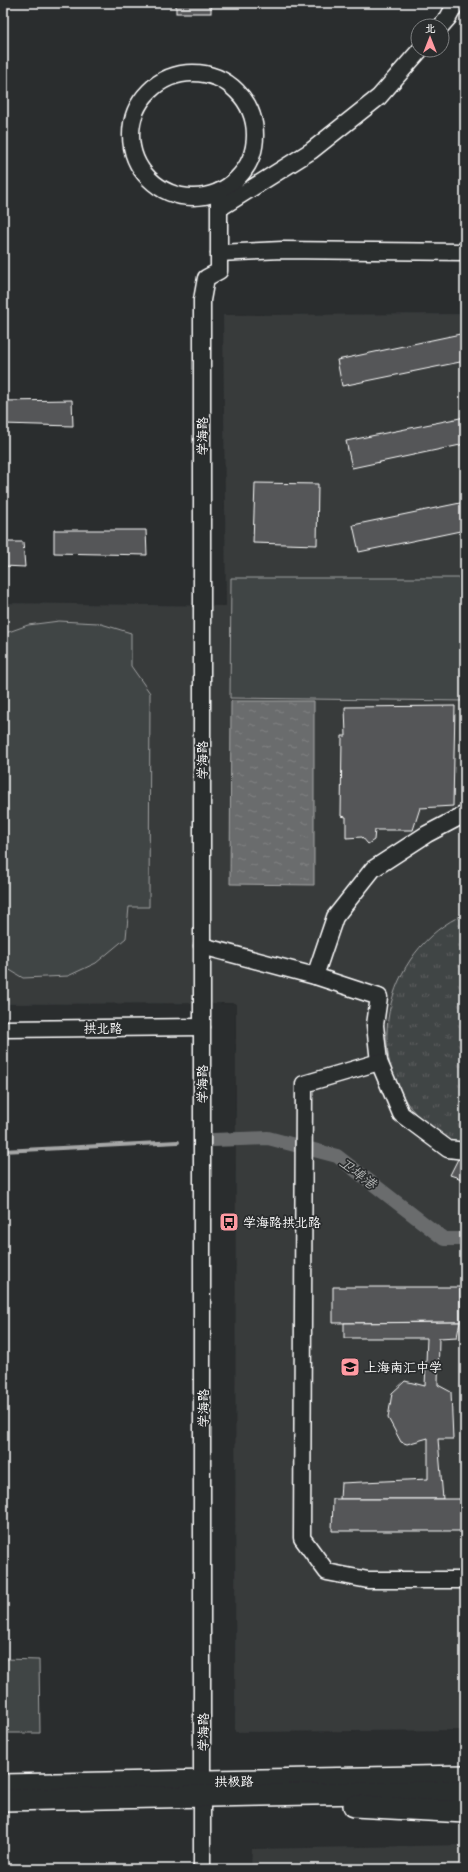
<svg xmlns="http://www.w3.org/2000/svg" width="468" height="1872" font-family="Dekko,'LXGW WenKai TC',sans-serif">
<defs>
<pattern id="grass-tufts" width="24" height="20" patternUnits="userSpaceOnUse"><rect width="24" height="20" fill="#414445"/><path d="M3 7l-1-3M5 7V3M7 7l1-3M15 17l-1-3M17 17v-4M19 17l1-3" fill="none" stroke="#5e6061"/></pattern>
<pattern id="water-ripples" width="26" height="14" patternUnits="userSpaceOnUse"><rect width="26" height="14" fill="#6a6c6d"/><path d="M2 4q2-2 4 0t4 0M15 11q2-2 4 0t4 0" fill="none" stroke="#808283"/></pattern>
</defs>
<rect width="100%" height="100%" fill="#2a2d2e"/>
<filter id="ink" filterUnits="userSpaceOnUse"><feTurbulence type="fractalNoise" baseFrequency=".025" numOctaves="2"/><feDisplacementMap in="SourceGraphic" scale="8" xChannelSelector="R" yChannelSelector="G"/><feConvolveMatrix kernelMatrix="1 2 1 2 8 2 1 2 1" color-interpolation-filters="sRGB"/></filter>
<g filter="url(#ink)">
<g fill="#373a3b">
<polygon points="465,314 465,1730 235,1732 236,1003 3,1004 3,603 226,606 223,315"/>
<polygon points="465,1845 465,1869 251,1869 252,1849"/>
</g>
<path fill="url(#grass-tufts)" stroke="#a0a2a2" d="M465,914V1146C449,1143 442,1136 429,1126C356,1069 384,948 465,914Z"/>
<g fill="#414445" stroke="#a0a2a2">
<polygon points="231,578 465,578 465,701 230,698"/>
<polygon points="59,621 98,623 131,633 131,666 150,693 149,907 129,907 126,938 96,963 68,976 23,978 3,966 3,634 28,625"/>
<polygon points="5,1659 39,1660 40,1733 5,1733"/>
</g>
<polygon fill="url(#water-ripples)" stroke="#a6a7a7" points="231,701 314,701 314,885 230,884"/>
<g fill="none" stroke-linecap="round" stroke-linejoin="round">
<polyline stroke="#a6a7a7" stroke-width="4" points="3,1151 178,1142"/>
<polyline stroke="#6a6c6d" stroke-width="14" points="213,1140 268,1138 337,1156 444,1239 465,1239"/>
</g>
<g fill="#555758" stroke="#fff">
<rect x="176" y="3" width="35" height="10"/>
<polygon points="465,333 465,361 342,386 337,360"/>
<polygon points="72,400 73,426 3,424 3,401"/>
<polygon points="465,417 465,444 352,468 346,441"/>
<polygon points="255,483 318,484 317,545 253,543"/>
<polygon points="465,502 465,530 359,552 353,525"/>
<polygon points="54,530 146,530 147,555 54,553"/>
<polygon points="3,542 23,542 25,567 3,566"/>
<polygon points="455,706 453,806 420,808 413,830 375,830 374,840 368,844 362,837 346,838 346,817 341,816 342,736 346,736 345,707"/>
<polygon points="460,1155 465,1157 465,1180 450,1175"/>
<polygon points="333,1287 460,1287 460,1322 333,1323"/>
<polygon points="460,1322 457,1337 439,1338 438,1385 451,1392 453,1439 438,1439 443,1499 340,1499 341,1483 428,1479 428,1438 407,1444 401,1442 388,1418 392,1393 405,1381 425,1386 427,1338 344,1338 344,1323"/>
<polygon points="333,1499 462,1499 461,1531 332,1531"/>
</g>
<g fill="none" stroke-linecap="round" stroke-linejoin="round">
<defs>
<g id="minor">
<polyline points="441,26 448,18 456,3"/>
<circle cx="193" cy="135" r="62"/>
<polyline points="220,208 311,151 379,97 420,50"/>
<polyline points="219,253 282,250 465,252"/>
<polyline points="202,946 315,976 379,997 375,1025 379,1062 401,1114 448,1149 465,1151"/>
<polyline points="315,976 335,917 373,869 427,834 465,814"/>
<polyline points="3,1029 202,1027"/>
<polyline points="379,1062 304,1084 302,1538 327,1572 368,1580 465,1580"/>
<polyline points="202,1869 202,300 206,278 219,271 219,192"/>
</g>
<g id="major">
<polyline points="3,1785 465,1776"/>
<polyline points="3,1800 465,1791"/>
<polyline points="354,1806 465,1812"/>
</g>
</defs>
<use href="#minor" stroke="#fff" stroke-width="19"/>
<use href="#major" stroke="#fff" stroke-width="24"/>
<use href="#minor" stroke="#2a2d2e" stroke-width="16"/>
<use href="#major" stroke="#2a2d2e" stroke-width="21"/>
</g>
</g>
<defs>
<symbol id="bus-square" viewBox="-11 -11 22 22"><rect x="-9" y="-9" width="18" height="18" rx="4" fill="#ff9aa2" stroke="#2a2d2e"/><path d="M-5-6H5V4H4V6H2V4H-2V6H-4V4H-5ZM-3.5-4V0h7V-4ZM-3.5 1.2v1.5H-2V1.2ZM2 1.2v1.5H3.5V1.2Z" fill="#111"/></symbol>
<symbol id="school-square" viewBox="-11 -11 22 22"><rect x="-9" y="-9" width="18" height="18" rx="4" fill="#ff9aa2" stroke="#2a2d2e"/><path d="M0-5L7-2L0 1L-7-2ZM-4 1L0 2.5L4 1V4Q0 6-4 4Z" fill="#111"/></symbol>
</defs>
<g fill-rule="evenodd">
<use href="#bus-square" x="218" y="1211" width="22" height="22"/>
<use href="#school-square" x="339" y="1356" width="22" height="22"/>
</g>
<g text-anchor="middle" stroke-width="3.5" stroke-linejoin="round" paint-order="stroke">
<g font-size="13" fill="#fff" stroke="#2a2d2e">
<text transform="translate(202 436) rotate(-90)" y="5">学海路</text>
<text transform="translate(202 760) rotate(-90)" y="5">学海路</text>
<text x="103" y="1033">拱北路</text>
<text transform="translate(202 1084) rotate(-90)" y="5">学海路</text>
<text transform="translate(203 1408) rotate(-90)" y="5">学海路</text>
<text transform="translate(203 1732) rotate(-90)" y="5">学海路</text>
<text transform="translate(234 1781) rotate(-1)" y="5">拱极路</text>
</g>
<g font-size="13" fill="#fff" stroke="#2a2d2e" text-anchor="start">
<text x="243" y="1227">学海路拱北路</text>
<text x="364" y="1372">上海南汇中学</text>
</g>
<g font-size="14" font-style="italic" fill="#b4b6b6" stroke="#2a2d2e">
<text transform="translate(358 1173) rotate(37)" y="5">卫埠港</text>
</g>
</g>
<rect width="468" height="1872" fill="none" stroke="#2a2d2e" stroke-width="16"/>
<rect x="8" y="8" width="452" height="1856" fill="none" stroke="#fff" stroke-width="1.5" filter="url(#ink)"/>
<g transform="translate(430 38)"><circle r="19" fill="#2a2d2e" stroke="#7f8182"/>
<path d="M0-3L7 15L0 10L-7 15Z" fill="#ff9aa2"/>
<text y="-6" font-size="11" font-weight="bold" text-anchor="middle" fill="#ffffff">北</text>
</g>
</svg>
